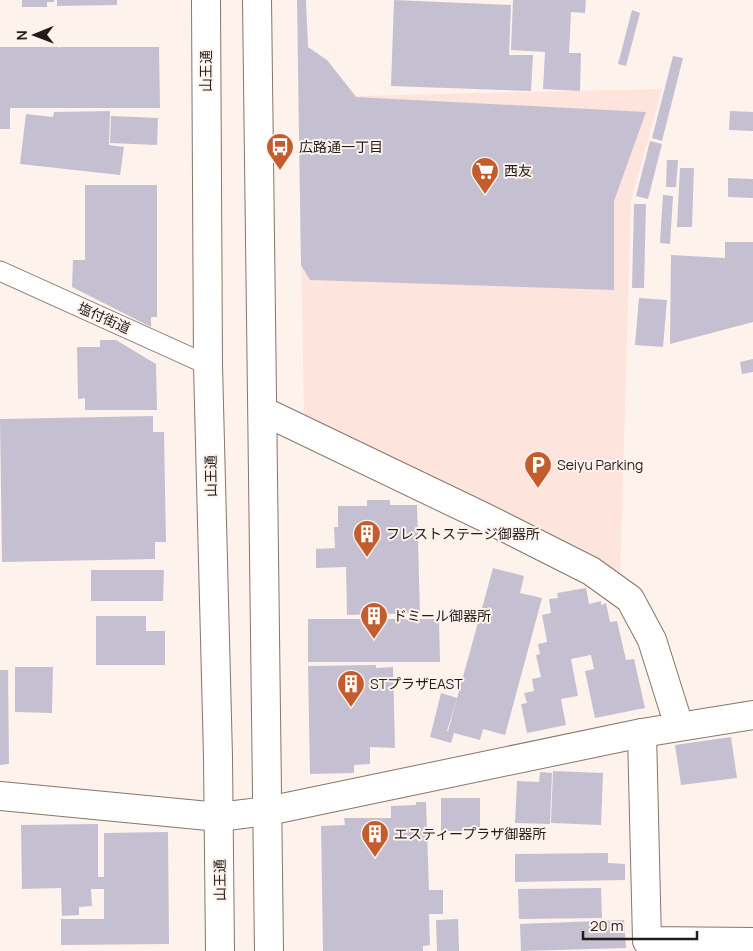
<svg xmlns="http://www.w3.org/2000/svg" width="753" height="951" font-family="Manrope,'Noto Sans JP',sans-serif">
<rect width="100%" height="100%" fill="#fdf2ec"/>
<polygon fill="#fde4dc" points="327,60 356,96 662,89 631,201 620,577 601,563 304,415 298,82"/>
<g fill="#c5c0d1">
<polygon points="22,0 54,0 54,2 47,2 47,7 22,7"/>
<polygon points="57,0 117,0 117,5 57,6"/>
<polygon points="297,0 306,0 308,47 327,60 356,97 646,112 614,201 614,290 310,280 301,265"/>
<polygon points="394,0 511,5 509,55 533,55 531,91 391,86"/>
<polygon points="513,0 586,0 585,13 571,12 569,53 581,53 580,91 543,89 545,52 511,50"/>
<polygon points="632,10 640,13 626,66 618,64"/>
<polygon points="0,47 159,47 160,108 10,108 10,129 0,129"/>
<polygon points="673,56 683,58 662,141 652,138"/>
<polygon points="110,111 109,145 124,147 120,175 20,164 26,114 53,117 54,112"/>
<polygon points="730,111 753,112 753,131 729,130"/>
<polygon points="111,116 158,118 157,145 110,143"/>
<polygon points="650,141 662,144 648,199 636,196"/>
<polygon points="667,160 678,160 676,187 666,187"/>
<polygon points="680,168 694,168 692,227 677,227"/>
<polygon points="728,178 753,179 753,198 728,197"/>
<polygon points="85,185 157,185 157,317 151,317 151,327 72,287 73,260 85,260"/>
<polygon points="663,195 673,196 670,244 660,243"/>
<polygon points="634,204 646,204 644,288 632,288"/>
<polygon points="725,242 753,242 753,322 670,344 671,255 725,258"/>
<polygon points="639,298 667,300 663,347 635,345"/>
<polygon points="100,340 116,340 156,364 157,410 85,410 85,398 78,399 77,347 100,347"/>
<polygon points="753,359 753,372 742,374 740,362"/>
<polygon points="153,416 153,432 164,432 166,542 155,542 155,559 2,562 0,419"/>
<polygon points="367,500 390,500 390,505 417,505 420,613 347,615 346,567 316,568 316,549 335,548 334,527 338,527 338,506 367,506"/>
<polygon points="493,568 524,576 520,593 542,598 505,735 483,729 480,740 454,733 451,743 430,737 441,693 457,698 447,731 448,731"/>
<polygon points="91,570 164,570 163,601 91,601"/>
<polygon points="586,588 589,604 601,601 601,605 606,603 610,622 617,621 626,660 634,659 645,708 595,718 585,671 594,669 591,655 571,659 578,696 561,699 566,725 527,733 521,704 527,703 524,693 534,691 532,679 541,677 536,655 540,654 538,644 547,642 542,615 551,613 549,599 558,598 557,593"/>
<polygon points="96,616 146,616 146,631 165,631 165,665 96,665"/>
<polygon points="308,619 439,619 440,662 308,662"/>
<polygon points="376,665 376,668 393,667 395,748 370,747 370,764 354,765 354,773 310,774 308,666"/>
<polygon points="15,667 53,667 52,713 15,712"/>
<polygon points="0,670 8,670 9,764 0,765"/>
<polygon points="731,737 737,778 681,785 675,745"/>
<polygon points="553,771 603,773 601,825 551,823"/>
<polygon points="540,772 552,773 550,824 515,823 517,781 539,782"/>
<rect x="441" y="798" width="39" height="33"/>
<polygon points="416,802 426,802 429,890 443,890 443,914 429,914 430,945 423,946 423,951 323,951 321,826 345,825 344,818 391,818 391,806 416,805"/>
<polygon points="98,824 98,877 104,877 104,833 168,832 169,944 61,945 61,919 104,919 104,889 91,889 92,906 79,907 79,915 62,916 61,888 22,889 21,825"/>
<polygon points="608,853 608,863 625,864 625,880 515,882 515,854"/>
<polygon points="601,888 602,918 519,919 518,889"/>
<polygon points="458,919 459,951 437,951 436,920"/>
<polygon points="624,920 626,948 521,951 520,924"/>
</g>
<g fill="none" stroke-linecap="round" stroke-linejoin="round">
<defs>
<polyline id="lane" points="0,271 208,365"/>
<g id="street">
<polyline points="263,411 484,517 591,571 630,599 652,640 679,726"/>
<polyline points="642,733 647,941 753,942"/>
<polyline points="0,796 219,817 268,811 642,733 753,715"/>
</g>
<g id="primary">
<polyline points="206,0 208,365 218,757 220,951"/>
<polyline points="257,0 269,951"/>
</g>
</defs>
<use href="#lane" stroke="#86766d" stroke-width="21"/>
<use href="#street" stroke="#86766d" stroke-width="30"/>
<use href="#primary" stroke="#86766d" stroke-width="30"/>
<use href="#lane" stroke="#fff" stroke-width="19"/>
<use href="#street" stroke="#fff" stroke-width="28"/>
<use href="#primary" stroke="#fff" stroke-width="28"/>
</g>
<defs>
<symbol id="bus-pin" viewBox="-11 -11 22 30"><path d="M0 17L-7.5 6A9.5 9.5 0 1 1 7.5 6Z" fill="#c35d2e" stroke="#fdf2ec"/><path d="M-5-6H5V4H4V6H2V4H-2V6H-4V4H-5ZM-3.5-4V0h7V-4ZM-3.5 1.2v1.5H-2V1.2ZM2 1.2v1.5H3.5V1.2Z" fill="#fff"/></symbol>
<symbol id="supermarket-pin" viewBox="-11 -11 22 30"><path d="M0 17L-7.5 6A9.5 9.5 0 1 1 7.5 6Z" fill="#c35d2e" stroke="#fdf2ec"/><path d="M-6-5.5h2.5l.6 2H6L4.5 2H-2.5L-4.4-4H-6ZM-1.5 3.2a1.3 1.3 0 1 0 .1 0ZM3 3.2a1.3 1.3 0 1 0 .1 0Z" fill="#fff"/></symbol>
<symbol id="parking-pin" viewBox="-11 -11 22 30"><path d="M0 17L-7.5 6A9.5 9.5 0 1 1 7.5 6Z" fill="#c35d2e" stroke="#fdf2ec"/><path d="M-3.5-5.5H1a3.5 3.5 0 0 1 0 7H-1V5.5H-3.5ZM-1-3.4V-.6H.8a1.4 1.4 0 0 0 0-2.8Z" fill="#fff"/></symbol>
<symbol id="building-pin" viewBox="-11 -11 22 30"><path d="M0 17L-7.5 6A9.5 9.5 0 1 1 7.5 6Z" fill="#c35d2e" stroke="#fdf2ec"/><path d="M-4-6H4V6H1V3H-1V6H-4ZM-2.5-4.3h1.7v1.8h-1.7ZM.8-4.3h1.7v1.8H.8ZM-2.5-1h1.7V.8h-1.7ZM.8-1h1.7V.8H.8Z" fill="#fff"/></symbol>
</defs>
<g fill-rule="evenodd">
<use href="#bus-pin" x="264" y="131" width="32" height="43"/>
<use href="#supermarket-pin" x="469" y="155" width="32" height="43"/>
<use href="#parking-pin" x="522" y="449" width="32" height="43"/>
<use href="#building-pin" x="351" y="518" width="32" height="43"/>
<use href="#building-pin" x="358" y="600" width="32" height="43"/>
<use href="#building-pin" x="335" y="668" width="32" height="43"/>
<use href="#building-pin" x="359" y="818" width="32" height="43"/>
</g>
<g text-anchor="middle" stroke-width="4" stroke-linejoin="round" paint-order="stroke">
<g font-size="14" fill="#221c18" stroke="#fdf2ec">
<text transform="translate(206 71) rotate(-90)" y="5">山王通</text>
<text transform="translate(104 318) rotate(24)" y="5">塩付街道</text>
<text transform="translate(211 476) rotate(-91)" y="5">山王通</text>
<text transform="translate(220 880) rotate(-91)" y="5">山王通</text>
</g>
<g font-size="14" fill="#221c18" stroke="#fdf2ec" text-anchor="start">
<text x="299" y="152">広路通一丁目</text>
<text x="504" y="176">西友</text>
<text x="557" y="470">Seiyu Parking</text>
<text x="386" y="539">フレストステージ御器所</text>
<text x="393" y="621">ドミール御器所</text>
<text x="370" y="689">STプラザEAST</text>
<text x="394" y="839">エスティープラザ御器所</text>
</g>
</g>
<g transform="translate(35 35) rotate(269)" stroke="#fdf2ec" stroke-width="4" paint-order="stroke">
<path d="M0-4L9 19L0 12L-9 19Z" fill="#221c18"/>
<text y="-8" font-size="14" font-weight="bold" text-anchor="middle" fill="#221c18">N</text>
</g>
<path d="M583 931v8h114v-8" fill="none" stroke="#221c18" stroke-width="2.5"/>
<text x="590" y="931" font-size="15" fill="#221c18" stroke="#fdf2ec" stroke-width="4" paint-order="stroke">20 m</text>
</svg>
